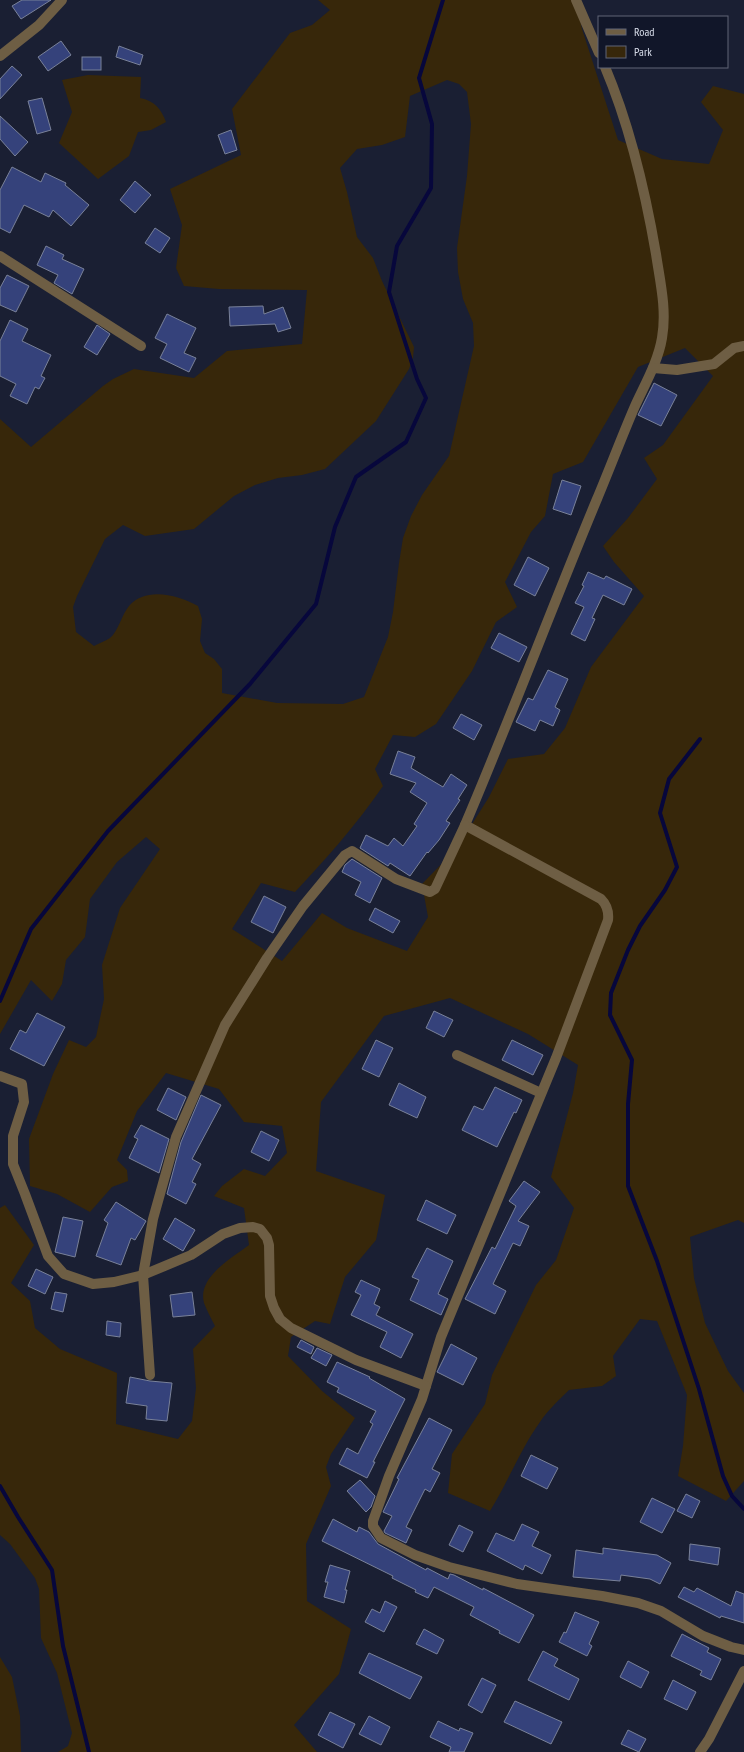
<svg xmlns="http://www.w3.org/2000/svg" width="744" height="1752" font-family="'PT Sans Narrow',sans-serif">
<rect width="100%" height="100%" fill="#1a1f33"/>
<g fill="#37270a" fill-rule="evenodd">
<path d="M318,0H576L582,29L618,140L662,159L709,164L723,130L701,102L713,86L744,94V1223L738,1220L690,1237L694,1278L705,1323L728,1371L744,1393V1481L726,1501L678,1476L683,1446L687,1395L657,1321L640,1319L613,1356L616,1376L602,1386L569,1390C559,1400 548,1410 540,1422C520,1450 508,1482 490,1511L448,1493L452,1454L485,1404L492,1375L536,1285L556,1260L574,1208L551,1177L573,1093L578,1065L528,1034L450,998L384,1016L321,1102L316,1171L385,1195L376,1240L345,1277L330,1324L315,1321L291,1337L288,1356L322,1391L355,1418L331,1454L326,1467L331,1486L306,1544L307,1601L351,1629L339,1674L294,1725L317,1752H58L68,1746L72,1733L57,1673L41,1638L39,1589L35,1578L10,1544L0,1535V1208L5,1205L34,1245L11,1283L30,1301L35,1328L60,1349L117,1373L116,1424L178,1439L192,1421L196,1388L193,1349L215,1326C211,1318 207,1311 204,1303C197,1277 232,1258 249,1245L244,1208L214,1196L222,1186L244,1169L265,1176L287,1153L282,1126L244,1122L219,1089L166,1073L137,1111L117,1160L127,1170L128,1181L112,1187L90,1212L57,1194L30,1186L29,1139L53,1074L69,1040L86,1047L96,1037L104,999L102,965L120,908L160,849L146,837L117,862L90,899L85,937L66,960L62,984L52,1001L31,980L0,1034V419L31,447L103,386L113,379L134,369L194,378L227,351L302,344L307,290L219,289L184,286L176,268L182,225L170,189L241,155L232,109L290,33L312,25L330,10ZM447,80L459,84L467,92L471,124L467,176L457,248L458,272L463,299L473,323L474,346L449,456L422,495L411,516L403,538L399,563L393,612L388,637L364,697L343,704L277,703L222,693V669L214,659L205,653L200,641L202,619L198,606C178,595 146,586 129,606C122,614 118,632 110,638C106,641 99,643 94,646L76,632L73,607L77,596L105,539L123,525L145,536L194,529L234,496L255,485L278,478L302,475L325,469L376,421L409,369L413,358L414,347L382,281L373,258L357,237L347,192L340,168L357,149L382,145L405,137L410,96ZM685,348L713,376L663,445L644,458L657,479L628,518L603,546L614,562L644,596L591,667L565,728L544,754L508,759L489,797L457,848L422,884L428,917L407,951L347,928L322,913L282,961L232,929L261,883L295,892C326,859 357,824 383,786L375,769L393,735L415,737L436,724L472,671L496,622L517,607L505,582L531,532L545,516L553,474L583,462L638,367Z"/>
<path d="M88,75L141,77L140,98C155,101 161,109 166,122L151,130L138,132L129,156L98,179L59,143L72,112L62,80Z"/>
<polygon points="0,1657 12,1677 20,1716 21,1752 0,1752"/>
</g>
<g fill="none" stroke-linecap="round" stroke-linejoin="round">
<g stroke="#07073c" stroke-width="4">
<polyline points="700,739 669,779 660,813 677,867 665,890 640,926 628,950 611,993 610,1015 632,1060 628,1104 628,1186 657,1261 699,1389 723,1476 732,1496 744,1509"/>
<polyline points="0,1001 31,929 108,831 250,684 316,604 335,527 356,477 406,442 426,398 417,379 389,292 397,246 431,188 432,124 419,78 443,0"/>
<polyline points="0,1486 18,1517 52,1570 63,1646 89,1752"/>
</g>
</g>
<g fill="#35427b" stroke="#798199">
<polygon points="22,0 51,0 21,19 12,6"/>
<polygon points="61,41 71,55 48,71 38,57"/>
<polygon points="119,46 143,55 140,65 116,57"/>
<rect x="82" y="57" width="19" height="13"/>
<polygon points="12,66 22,75 0,99 0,79"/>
<polygon points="42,98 51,130 37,134 28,101"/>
<polygon points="0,116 28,142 15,156 0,139"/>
<polygon points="231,130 237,150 225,154 218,135"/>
<polygon points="12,167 41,182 45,173 66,183 65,185 89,205 71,226 53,210 49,217 24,205 10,233 0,228 0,190"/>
<polygon points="135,181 151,195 135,213 120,200"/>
<polygon points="155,228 170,238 160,253 145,243"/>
<polygon points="46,246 64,255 62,259 84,269 72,294 54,283 58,275 37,265"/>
<polygon points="7,275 29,286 16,312 0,305 0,288"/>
<polygon points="263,306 264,314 283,307 291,328 278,332 275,324 230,326 229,307"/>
<polygon points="167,314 196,328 184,353 196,358 189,372 160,358 167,344 155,338"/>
<polygon points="10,320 28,329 22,341 51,355 41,376 45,378 39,389 35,387 27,404 10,396 16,384 0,376 0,341"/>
<polygon points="97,325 110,334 97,355 84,347"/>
<polygon points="654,383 677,395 661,426 638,415"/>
<polygon points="562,480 581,486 571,515 553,509"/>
<polygon points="528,557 549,568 535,596 514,585"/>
<polygon points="588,572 604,579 606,576 632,589 624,605 603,595 592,618 595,619 585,641 571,634 584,607 575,603 584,586 582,585"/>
<polygon points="499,633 527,647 519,662 491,648"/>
<polygon points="548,670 568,679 555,707 560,710 553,726 540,720 535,731 516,722 528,698 533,700"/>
<polygon points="461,714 482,725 474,740 453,728"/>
<polygon points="398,751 415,757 411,768 443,787 451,774 467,785 458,799 460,800 446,821 450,823 439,840 428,853 427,852 410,876 390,863 388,866 360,848 366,835 388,846 394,838 403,846 417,826 414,824 427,803 410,792 416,783 390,774"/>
<polygon points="352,859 382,878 370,903 355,895 361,882 342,872 345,865"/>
<polygon points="264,896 286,907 273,933 251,922"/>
<polygon points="375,908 400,921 393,933 369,920"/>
<polygon points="434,1011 453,1020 444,1037 426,1028"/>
<polygon points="37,1013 65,1027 44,1066 10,1049 20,1030 26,1033"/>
<polygon points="376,1040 393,1048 379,1077 362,1069"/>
<polygon points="512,1040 543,1055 533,1075 502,1060"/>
<polygon points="399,1083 426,1097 417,1118 389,1105"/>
<polygon points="495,1087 522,1100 516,1113 514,1112 497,1147 462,1130 474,1106 483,1110"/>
<polygon points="168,1088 186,1097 176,1120 157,1110"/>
<polygon points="201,1095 221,1105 192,1159 201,1164 192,1182 196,1184 186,1204 167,1194 181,1142"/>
<polygon points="141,1125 169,1139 159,1173 129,1158 138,1139 134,1137"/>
<polygon points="261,1131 279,1140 269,1161 251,1152"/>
<polygon points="524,1181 540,1192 518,1221 529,1226 520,1246 513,1243 493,1284 506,1291 495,1314 465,1299 492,1247 495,1249 516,1206 509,1201"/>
<polygon points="426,1200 456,1215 447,1234 417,1220"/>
<polygon points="116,1202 146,1221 135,1240 131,1238 121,1265 96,1256 108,1223 104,1220"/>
<polygon points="63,1217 83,1221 75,1257 55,1252"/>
<polygon points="175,1218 195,1230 183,1251 163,1239"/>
<polygon points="427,1248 453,1261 438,1294 448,1299 441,1315 410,1300 419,1280 412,1277"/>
<polygon points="36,1269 53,1277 45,1294 28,1286"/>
<polygon points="361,1280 380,1289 374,1304 380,1307 376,1315 413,1334 401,1358 380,1347 387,1332 351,1315 361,1295 355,1292"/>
<polygon points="55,1292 67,1294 63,1312 51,1309"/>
<polygon points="192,1292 195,1315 173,1317 170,1295"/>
<polygon points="107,1321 121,1323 120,1337 106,1335"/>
<polygon points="301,1340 314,1347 311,1354 297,1347"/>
<polygon points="451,1344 477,1358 463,1385 437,1372"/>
<polygon points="317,1348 332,1355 326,1366 311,1358"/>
<polygon points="337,1362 370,1377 369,1378 405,1399 373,1462 375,1462 367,1478 339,1464 347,1448 358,1454 373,1424 370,1422 376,1411 337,1392 339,1388 327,1382"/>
<polygon points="130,1377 150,1381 172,1383 167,1421 146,1419 147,1406 126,1403"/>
<polygon points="429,1418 452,1430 432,1469 440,1473 430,1492 425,1489 406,1527 412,1530 406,1543 385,1533 384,1531 392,1516 383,1512 399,1479 397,1478"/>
<polygon points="531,1455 558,1468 547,1489 521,1476"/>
<polygon points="360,1480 375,1496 371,1507 366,1512 347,1491"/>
<polygon points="686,1494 700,1501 692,1518 677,1511"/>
<polygon points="652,1498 675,1509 662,1533 640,1522"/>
<polygon points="333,1519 357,1532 359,1527 369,1532 378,1544 426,1570 427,1568 448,1579 450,1574 454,1575 483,1590 483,1588 534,1615 519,1643 499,1633 500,1631 470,1615 474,1607 434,1587 428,1598 415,1592 416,1590 392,1578 393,1576 322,1541"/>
<polygon points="522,1524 539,1532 532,1546 551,1555 542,1574 525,1565 523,1570 487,1551 496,1533 514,1541"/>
<polygon points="459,1525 473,1532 463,1552 449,1545"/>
<polygon points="690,1544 720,1548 718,1565 689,1560"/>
<polygon points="603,1548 657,1555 671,1563 660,1584 650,1579 621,1575 620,1581 573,1577 576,1550 603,1554"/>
<polygon points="330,1565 350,1571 345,1590 347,1590 344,1603 324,1597 328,1582 325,1582"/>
<polygon points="684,1587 694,1592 697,1588 731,1606 736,1591 744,1594 744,1623 721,1616 720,1618 678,1597"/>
<polygon points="385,1601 397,1607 384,1632 365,1622 372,1609 380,1613"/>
<polygon points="575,1612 599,1622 589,1644 592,1646 587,1656 559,1642 564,1632 566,1633"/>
<polygon points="424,1629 444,1640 437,1654 416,1644"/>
<polygon points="682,1634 709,1648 707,1652 721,1659 711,1680 700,1675 702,1671 671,1656"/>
<polygon points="543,1651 558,1659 554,1666 579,1679 569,1700 528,1680"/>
<polygon points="369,1653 422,1677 410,1699 359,1673"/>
<polygon points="628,1661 649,1672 641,1688 620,1677"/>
<polygon points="482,1678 496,1685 482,1713 468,1705"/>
<polygon points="673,1680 696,1692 687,1710 664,1699"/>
<polygon points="515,1701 562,1722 551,1744 504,1722"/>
<polygon points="330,1712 355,1724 343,1748 318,1735"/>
<polygon points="369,1716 390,1727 381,1745 359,1734"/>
<polygon points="438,1721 459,1731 460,1728 473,1733 464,1752 449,1752 451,1747 430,1737"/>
<polygon points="628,1730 646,1739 639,1752 621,1744"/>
</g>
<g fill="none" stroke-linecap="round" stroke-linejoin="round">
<g stroke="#6e5e44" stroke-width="10">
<polyline points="576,0 599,53"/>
<path d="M605,67C630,126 645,190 656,254C660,281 667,310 662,338C658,362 645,384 635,406C622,436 610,468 597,499C552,607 511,717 465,825L601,899C607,905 609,911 608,920L556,1058L441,1337L422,1399L389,1476L373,1521V1526L381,1538L415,1555L449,1567L517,1584L602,1596L638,1603L661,1611L703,1636L731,1647L744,1650"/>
<polyline points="0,256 141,346"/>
<polyline points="653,368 677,370 714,364 734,348 744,346"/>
<polyline points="457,1055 541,1093"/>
<polyline points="0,1076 22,1084 24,1102 13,1136 13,1164 25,1194 48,1256 64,1274 93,1284 114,1282 143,1275 191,1255 223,1234 240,1228 253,1227 260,1229 267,1238 269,1245 270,1296 274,1308 280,1319 291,1328 356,1360 426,1386"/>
<polyline points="150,1375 143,1275 153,1219 176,1137 225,1025 267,958 303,906 345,855 352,851 396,879 430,892 435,889 465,825"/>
<polyline points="700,1752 709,1739 744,1671"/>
</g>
<polyline stroke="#6e5e44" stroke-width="10" points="0,56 39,25 62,0"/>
</g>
<rect x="598" y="16" width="130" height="52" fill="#111629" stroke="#606576"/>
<rect x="606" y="29" width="20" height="6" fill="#6e5e44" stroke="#606576"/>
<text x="634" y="36" font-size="12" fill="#d7dce9">Road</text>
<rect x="606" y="46" width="20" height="12" fill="#37270a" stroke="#606576"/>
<text x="634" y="56" font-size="12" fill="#d7dce9">Park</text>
</svg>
